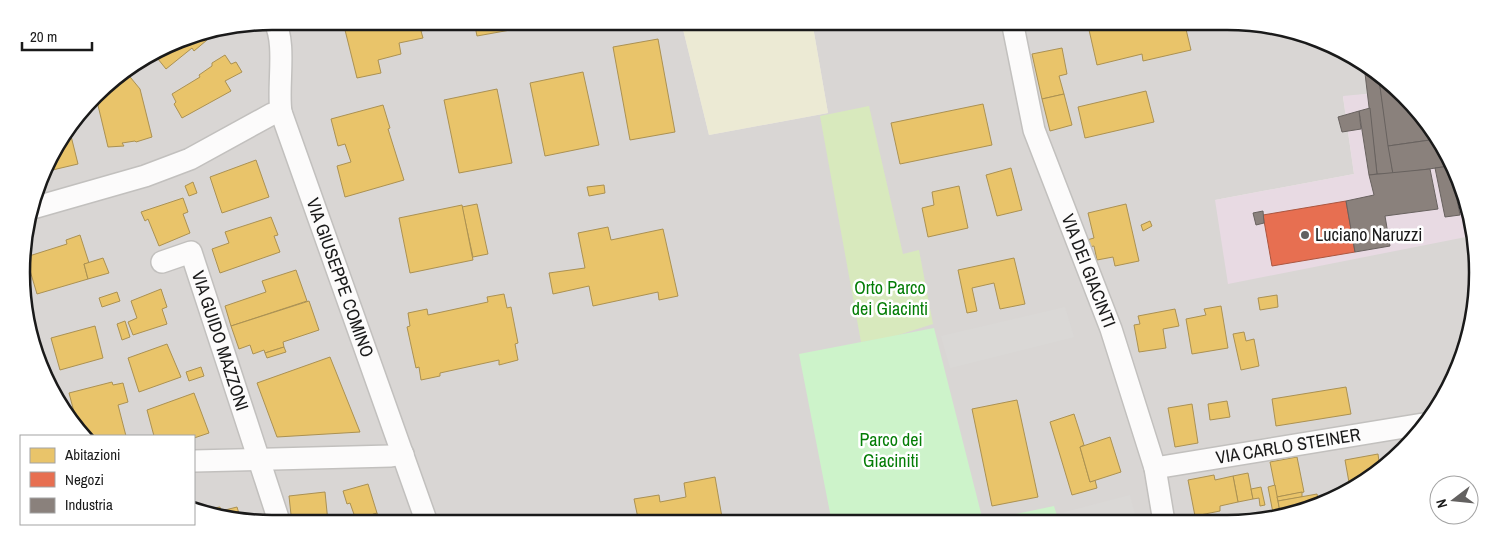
<svg xmlns="http://www.w3.org/2000/svg" width="1499" height="545" font-family="'Archivo Narrow',sans-serif">
<rect width="100%" height="100%" fill="#eae6e2"/>
<polygon fill="#d9d6d4" points="273,21 681,21 709,135 828,113 812,21 1226,21 1291,30 1372,69 1375,93 1343,97 1354,174 1215,200 1466,237 1462,201 1476,239 1469,337 1444,398 1392,461 1337,498 1260,522 273,524 208,515 194,509 194,436 88,436 64,412 30,337 23,240 47,161 107,84 177,40"/>
<polygon fill="#e8dae3" points="1372,69 1379,73 1444,147 1462,201 1466,237 1228,284 1215,200 1354,174 1343,96 1375,93"/>
<polygon fill="#ecead4" points="681,21 812,21 828,113 709,135"/>
<polygon fill="#d8e9bd" points="869,106 903,254 919,250 933,324 892,337 861,342 820,116"/>
<polygon fill="#cdf3ca" points="934,328 983,521 1054,506 1059,522 832,523 799,354"/>
<g fill="#dad8d6">
<polygon points="1065,307 1074,337 950,368 941,336"/>
<polygon points="1130,495 1137,522 1059,522 1057,514"/>
</g>
<g fill="#e9c46a" stroke="#ab9152">
<polygon points="365,21 441,21 442,26 421,31 423,38 399,43 401,54 378,60 381,73 357,78 345,30 366,25"/>
<polygon points="474,21 526,21 527,27 477,36"/>
<polygon points="1087,21 1184,21 1191,50 1143,61 1142,54 1097,65"/>
<polygon points="203,35 207,40 194,51 192,48 166,69 154,54 177,40"/>
<polygon points="658,39 675,132 630,140 613,47"/>
<polygon points="1062,48 1067,74 1059,76 1064,94 1042,99 1032,54"/>
<polygon points="225,55 231,64 236,62 242,72 225,81 231,91 182,118 174,104 176,102 172,94 200,77 199,75 212,66 212,63"/>
<polygon points="126,72 140,89 152,137 136,142 135,141 122,143 124,146 108,147 96,97 107,84"/>
<polygon points="583,72 599,145 545,156 530,83"/>
<polygon points="497,89 512,163 459,173 444,100"/>
<polygon points="1146,91 1154,122 1085,138 1078,107"/>
<polygon points="1064,94 1072,125 1050,131 1042,99"/>
<polygon points="983,104 992,145 900,164 891,123"/>
<polygon points="383,105 390,128 388,129 404,180 345,197 337,166 351,162 345,144 338,146 331,119"/>
<polygon points="70,132 78,164 44,172 47,161"/>
<polygon points="256,160 269,197 222,213 210,177"/>
<polygon points="1011,168 1022,210 997,216 986,175"/>
<polygon points="193,182 197,193 189,196 185,186"/>
<polygon points="604,185 605,193 589,196 587,187"/>
<polygon points="959,186 968,228 928,237 922,208 934,205 932,192"/>
<polygon points="183,198 188,212 183,214 190,233 159,246 148,219 145,221 141,212"/>
<polygon points="477,204 488,254 473,257 462,207"/>
<polygon points="1126,204 1139,261 1115,266 1113,257 1097,260 1094,246 1089,247 1087,240 1094,238 1088,213"/>
<polygon points="462,205 473,260 410,273 399,218"/>
<polygon points="271,217 278,235 274,236 280,252 220,273 212,249 229,243 225,232"/>
<polygon points="1150,221 1152,226 1143,231 1141,225"/>
<polygon points="608,227 611,240 663,229 678,296 659,300 658,292 593,306 589,286 553,294 549,273 585,268 578,233"/>
<polygon points="80,235 89,263 84,264 88,279 37,294 26,257 67,244 66,240"/>
<polygon points="103,258 109,273 88,279 84,264"/>
<polygon points="1014,258 1025,304 1000,309 994,283 972,288 977,311 967,313 958,270"/>
<polygon points="296,270 307,301 231,326 225,306 266,292 262,281"/>
<polygon points="161,289 167,307 162,309 167,324 133,335 128,322 137,318 131,301"/>
<polygon points="117,292 120,301 102,307 99,298"/>
<polygon points="504,294 507,308 511,307 518,343 515,344 518,360 499,365 499,360 440,373 440,376 421,380 419,367 416,368 407,327 410,326 408,313 427,309 428,315 488,302 487,297"/>
<polygon points="1277,295 1278,307 1260,310 1258,298"/>
<polygon points="309,301 319,330 283,342 284,347 265,353 264,350 253,354 250,345 239,349 231,326"/>
<polygon points="1221,306 1228,348 1192,354 1186,319 1206,315 1204,309"/>
<polygon points="1175,309 1179,326 1163,329 1166,348 1139,352 1134,325 1140,324 1138,316"/>
<polygon points="125,321 130,337 122,340 117,324"/>
<polygon points="95,326 103,358 60,370 51,338"/>
<polygon points="1244,332 1246,341 1254,339 1259,366 1241,370 1233,334"/>
<polygon points="167,344 181,377 139,392 128,358"/>
<polygon points="284,347 286,352 267,358 265,353"/>
<polygon points="330,357 360,432 277,437 257,383"/>
<polygon points="201,367 204,376 189,381 186,372"/>
<polygon points="112,382 113,385 123,383 128,402 118,405 126,436 88,436 78,427 69,393"/>
<polygon points="1346,387 1351,414 1276,426 1272,399"/>
<polygon points="194,393 209,433 194,438 194,436 154,436 147,410"/>
<polygon points="1017,400 1038,497 992,506 972,409"/>
<polygon points="1227,401 1230,417 1210,420 1208,404"/>
<polygon points="1192,404 1198,443 1175,447 1168,408"/>
<polygon points="1074,414 1084,445 1080,447 1090,482 1095,480 1097,488 1072,495 1050,422"/>
<polygon points="1110,437 1121,472 1090,482 1080,447"/>
<polygon points="1378,454 1380,469 1350,488 1345,460"/>
<polygon points="1297,457 1304,492 1277,497 1270,462"/>
<polygon points="1248,473 1253,499 1238,502 1233,476"/>
<polygon points="1214,475 1215,480 1233,476 1238,502 1220,506 1220,511 1195,516 1188,480"/>
<polygon points="715,477 723,523 639,523 634,499 659,495 660,502 686,497 684,483"/>
<polygon points="368,484 377,513 356,520 350,503 347,504 343,491"/>
<polygon points="1275,485 1280,512 1273,513 1268,487"/>
<polygon points="1261,487 1265,505 1260,506 1259,498 1253,499 1251,489"/>
<polygon points="325,492 328,522 292,524 289,496"/>
<polygon points="1302,492 1302,497 1278,501 1277,497"/>
<polygon points="1317,494 1319,503 1280,512 1278,501"/>
<polygon points="220,507 221,511 237,507 241,520 208,515 198,511"/>
<polygon points="377,513 381,524 360,524 358,519"/>
<polygon points="349,517 351,524 334,524 333,521"/>
</g>
<polygon fill="#e76f51" stroke="#aa5640" points="1346,201 1355,252 1272,266 1263,215"/>
<g fill="#8a817c" stroke="#68625f">
<polygon points="1364,65 1378,72 1393,174 1377,174"/>
<polygon points="1378,72 1379,73 1437,139 1388,146"/>
<polygon points="1370,108 1377,174 1369,175 1359,111"/>
<polygon points="1359,111 1361,129 1342,132 1338,117"/>
<polygon points="1437,139 1444,147 1450,166 1393,174 1388,146"/>
<polygon points="1450,166 1460,215 1445,217 1435,168"/>
<polygon points="1430,169 1438,209 1385,216 1390,246 1355,252 1346,201 1374,195 1369,175"/>
<polygon points="1263,211 1264,223 1256,225 1253,213"/>
</g>
<g fill="none" stroke-linecap="round" stroke-linejoin="round">
<defs>
<g id="minor">
<path id="s1" d="M274,21C287,42 277,87 281,112L427,523"/>
<path id="s2" d="M1012,21L1034,130L1111,329L1155,468L1164,522"/>
<polyline points="33,208 145,176 190,159 272,114 281,112"/>
<path id="s3" d="M162,262L191,252L280,524"/>
<polyline points="194,461 391,456 403,454"/>
<path id="s4" d="M1155,468L1423,424"/>
</g>
</defs>
<use href="#minor" stroke="#c2c0be" stroke-width="24"/>
<use href="#minor" stroke="#fcfbfb" stroke-width="21"/>
</g>
<circle fill="#636160" stroke="#fff" stroke-width="2" cx="1305" cy="235" r="5"/>
<g text-anchor="middle" stroke-width="5" stroke-linejoin="round" paint-order="stroke">
<g font-size="18" fill="#1a1a1a" stroke="#fff" text-anchor="start">
<text x="1315" y="241">Luciano Naruzzi</text>
</g>
<g font-size="18" fill="#1a1a1a" stroke="#fff">
<text dy="6" stroke="none"><textPath href="#s2" startOffset="262">VIA DEI GIACINTI</textPath></text>
<text dy="6" stroke="none"><textPath href="#s1" startOffset="268">VIA GIUSEPPE COMINO</textPath></text>
<text dy="6" stroke="none"><textPath href="#s3" startOffset="124">VIA GUIDO MAZZONI</textPath></text>
<text dy="6" stroke="none"><textPath href="#s4" startOffset="135">VIA CARLO STEINER</textPath></text>
</g>
<g font-size="18" fill="#047d06" stroke="#fff">
<text x="890" y="294">Orto Parco<tspan x="890" dy="21">dei Giacinti</tspan></text>
<text x="891" y="446">Parco dei<tspan x="891" dy="21">Giaciniti</tspan></text>
</g>
</g>
<path d="M0 0H1499V545H0ZM272 30H1227A242 242 0 0 1 1469 272V273A242 242 0 0 1 1227 515H272A242 242 0 0 1 30 273V272A242 242 0 0 1 272 30Z" fill="#fff" fill-rule="evenodd"/>
<path fill="none" stroke="#1a1a1a" stroke-width="2.5" d="M272 30H1227A242 242 0 0 1 1469 272V273A242 242 0 0 1 1227 515H272A242 242 0 0 1 30 273V272A242 242 0 0 1 272 30Z"/>
<rect x="20" y="435" width="175" height="90" fill="#ffffff" stroke="#a3a3a3"/>
<rect x="30" y="448" width="25" height="15" fill="#e9c46a" stroke="#a3a3a3"/>
<text x="65" y="460" font-size="15" fill="#1a1a1a">Abitazioni</text>
<rect x="30" y="472" width="25" height="15" fill="#e76f51" stroke="#a3a3a3"/>
<text x="65" y="485" font-size="15" fill="#1a1a1a">Negozi</text>
<rect x="30" y="498" width="25" height="15" fill="#8a817c" stroke="#a3a3a3"/>
<text x="65" y="510" font-size="15" fill="#1a1a1a">Industria</text>
<g transform="translate(1454 500) rotate(254)"><circle r="24" fill="#ffffff" stroke="#a3a3a3"/>
<path d="M0-4L9 19L0 12L-9 19Z" fill="#636160"/>
<text y="-8" font-size="14" font-weight="bold" text-anchor="middle" fill="#1a1a1a">N</text>
</g>
<path d="M22 42v8h70v-8" fill="none" stroke="#1a1a1a" stroke-width="2.5"/>
<text x="30" y="42" font-size="15" fill="#1a1a1a" stroke="#ffffff" stroke-width="4" paint-order="stroke">20 m</text>
</svg>
